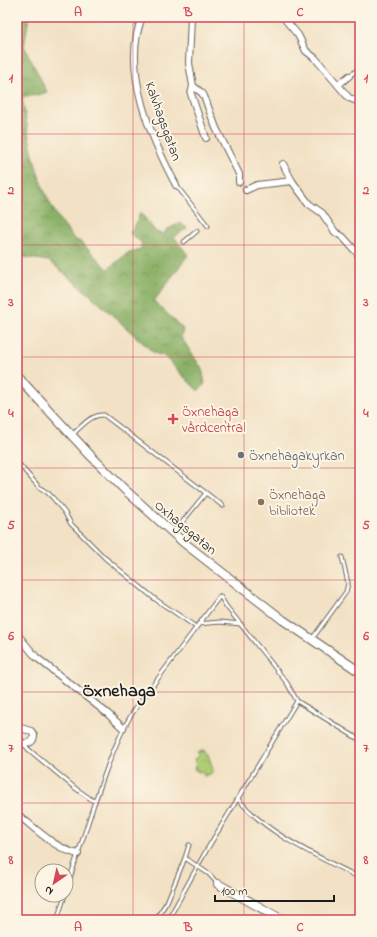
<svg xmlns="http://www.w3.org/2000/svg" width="377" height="937" font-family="'Indie Flower',sans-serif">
<defs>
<pattern id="forest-crowns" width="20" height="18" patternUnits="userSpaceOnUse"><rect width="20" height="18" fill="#8ab066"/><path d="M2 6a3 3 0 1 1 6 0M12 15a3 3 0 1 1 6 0" fill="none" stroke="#708e53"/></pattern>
<pattern id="park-crowns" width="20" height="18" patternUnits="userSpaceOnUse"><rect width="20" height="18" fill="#aecd75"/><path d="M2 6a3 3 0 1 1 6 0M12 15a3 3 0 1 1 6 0" fill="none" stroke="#95af65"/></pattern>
</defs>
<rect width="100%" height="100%" fill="#fcf5e5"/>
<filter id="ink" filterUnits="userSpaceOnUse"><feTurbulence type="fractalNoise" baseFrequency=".025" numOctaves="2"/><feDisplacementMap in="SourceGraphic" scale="8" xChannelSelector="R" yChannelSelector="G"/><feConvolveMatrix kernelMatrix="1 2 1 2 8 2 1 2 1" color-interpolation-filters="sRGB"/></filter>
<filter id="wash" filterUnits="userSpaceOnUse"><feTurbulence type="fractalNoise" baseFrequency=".012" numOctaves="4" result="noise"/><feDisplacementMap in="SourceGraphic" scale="16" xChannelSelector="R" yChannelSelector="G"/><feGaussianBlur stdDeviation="0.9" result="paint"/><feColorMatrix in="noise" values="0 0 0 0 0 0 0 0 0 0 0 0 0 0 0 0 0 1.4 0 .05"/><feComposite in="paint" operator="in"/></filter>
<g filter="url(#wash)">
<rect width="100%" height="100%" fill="#f2e1c4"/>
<path fill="url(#forest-crowns)" stroke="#536641" d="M17,17H29L24,46L47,92L38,95L22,97C30,143 37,193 67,230C71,236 74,240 81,242L108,269L129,252L140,250L142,243L130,233L137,222L140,212L156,232L164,235L166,230L180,223L187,228L174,237L188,255L154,301L183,329L181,337L202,369L205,384L198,391L164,356L154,353L89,294L49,261L17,256V209C32,200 21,174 17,161Z"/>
<path fill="url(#park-crowns)" stroke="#657448" d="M204,750L207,756L208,755C211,761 211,767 214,772L204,776L203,771L199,772L195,770L194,768L196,766L194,759L198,757L197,753Z"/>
</g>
<g filter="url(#ink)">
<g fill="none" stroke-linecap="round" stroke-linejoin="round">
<defs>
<g id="service">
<polyline points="349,76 360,68"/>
<polyline points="176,185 208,226"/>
<polyline points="184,242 197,231"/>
<path d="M72,435C81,427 91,414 104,415L206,493L174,532"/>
<polyline points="17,462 39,487 48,493 53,498 65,513 71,524 105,558 155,599 196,627"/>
<polyline points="206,493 223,506"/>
<polyline points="198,624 220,622 241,624"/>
<polyline points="312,639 346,592 348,583 342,557"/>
<polyline points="24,744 28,749 75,788 95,802"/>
<path d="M238,799C269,836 318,856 360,878"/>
<polyline points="185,858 189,845"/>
<path d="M66,891C75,862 85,833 94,804C106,771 116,738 135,709L220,596L226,606L287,683L297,701L360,740"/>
<polyline points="57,920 65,895"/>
<polyline points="155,920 167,902 185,858 209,874 218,884"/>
<polyline points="168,920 206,851 297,701"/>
</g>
<g id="minor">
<path d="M142,17C121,70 151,138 176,185"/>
<polyline points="191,17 189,63 193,86 202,93 204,96 216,128 239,174 239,182"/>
<polyline points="283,17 298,35 306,51 315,58 349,98 360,102"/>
<polyline points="338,85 349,76"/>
<polyline points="193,86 191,94 206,138"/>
<polyline points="283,164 292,181"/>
<polyline points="246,190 257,185 292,181 309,204 322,213 335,232 343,237 360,256"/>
<polyline points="17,634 36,657 108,714 123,728"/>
<path d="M17,727L31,731L34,735C34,742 30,743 24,744L17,738"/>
<path d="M17,814C36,829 54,848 78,854"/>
<polyline points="168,920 169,920"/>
</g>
<g id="tertiary">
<polyline points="358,17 360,20"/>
<polyline points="17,376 90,455 124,489 183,542 283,620 360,672"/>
<polyline points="218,884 283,920"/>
</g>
</defs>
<use href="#service" stroke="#676157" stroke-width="5"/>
<use href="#minor" stroke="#676157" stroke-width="8"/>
<use href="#tertiary" stroke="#676157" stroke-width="10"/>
<use href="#service" stroke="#fff" stroke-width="3"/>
<use href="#minor" stroke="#fff" stroke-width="6"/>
<use href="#tertiary" stroke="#fff" stroke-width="8"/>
</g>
</g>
<path fill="none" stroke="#d1495b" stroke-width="1" stroke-opacity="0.55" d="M133,17V920M244,17V920M17,134H360M17,245H360M17,357H360M17,468H360M17,580H360M17,692H360M17,803H360"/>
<path fill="#e0444e" stroke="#fcf5e5" stroke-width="1.5" d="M171 413h4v4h4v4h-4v4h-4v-4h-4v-4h4z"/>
<circle fill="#6b7280" stroke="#fcf5e5" stroke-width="1.5" cx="241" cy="455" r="4"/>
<circle fill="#8d6e63" stroke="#fcf5e5" stroke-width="1.5" cx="261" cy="502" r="4"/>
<g text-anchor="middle" stroke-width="4" stroke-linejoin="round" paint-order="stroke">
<g font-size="14" fill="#1c1c1c" stroke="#fcf5e5">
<text transform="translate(164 121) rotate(70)" y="5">Kalvhagsgatan</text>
<text transform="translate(186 527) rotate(40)" y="5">Oxhagsgatan</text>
</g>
<g font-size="14" fill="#be3a42" stroke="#fcf5e5" text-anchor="start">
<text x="182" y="416">Öxnehaga<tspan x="182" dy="16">vårdcentral</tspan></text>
</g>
<g font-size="14" fill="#5b616d" stroke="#fcf5e5" text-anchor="start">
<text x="249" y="460">Öxnehagakyrkan</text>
</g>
<g font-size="14" fill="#785e54" stroke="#fcf5e5" text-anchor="start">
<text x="269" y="499">Öxnehaga<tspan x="269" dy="16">bibliotek</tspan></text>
</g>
<g font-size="18" font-weight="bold" fill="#1c1c1c" stroke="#fcf5e5">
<text x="119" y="696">Öxnehaga</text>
</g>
</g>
<rect width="377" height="937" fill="none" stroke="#fcf5e5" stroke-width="44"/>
<g transform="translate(54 883) rotate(214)"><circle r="19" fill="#fcf5e5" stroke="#a29e95"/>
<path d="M0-3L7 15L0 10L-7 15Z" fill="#d1495b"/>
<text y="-6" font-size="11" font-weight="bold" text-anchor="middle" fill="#1c1c1c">N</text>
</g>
<path d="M215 895v6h119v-6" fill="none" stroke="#1c1c1c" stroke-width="2"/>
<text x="221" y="895" font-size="12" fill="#1c1c1c" stroke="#fcf5e5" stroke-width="3" paint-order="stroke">100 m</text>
<rect x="22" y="22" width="333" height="893" fill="none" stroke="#d1495b" stroke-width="1.5"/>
<g font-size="13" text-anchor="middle" font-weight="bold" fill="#d1495b">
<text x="78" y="16">A</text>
<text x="188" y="16">B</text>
<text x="300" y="16">C</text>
<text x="11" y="82">1</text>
<text x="366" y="82">1</text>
<text x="11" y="194">2</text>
<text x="366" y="194">2</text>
<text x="11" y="306">3</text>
<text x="366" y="306">3</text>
<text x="11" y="417">4</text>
<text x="366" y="417">4</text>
<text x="11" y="529">5</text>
<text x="366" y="529">5</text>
<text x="11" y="640">6</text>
<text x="366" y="640">6</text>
<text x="11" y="752">7</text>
<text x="366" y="752">7</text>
<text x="11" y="864">8</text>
<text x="366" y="864">8</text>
<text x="78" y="931">A</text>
<text x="188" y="931">B</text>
<text x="300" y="931">C</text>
</g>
</svg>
